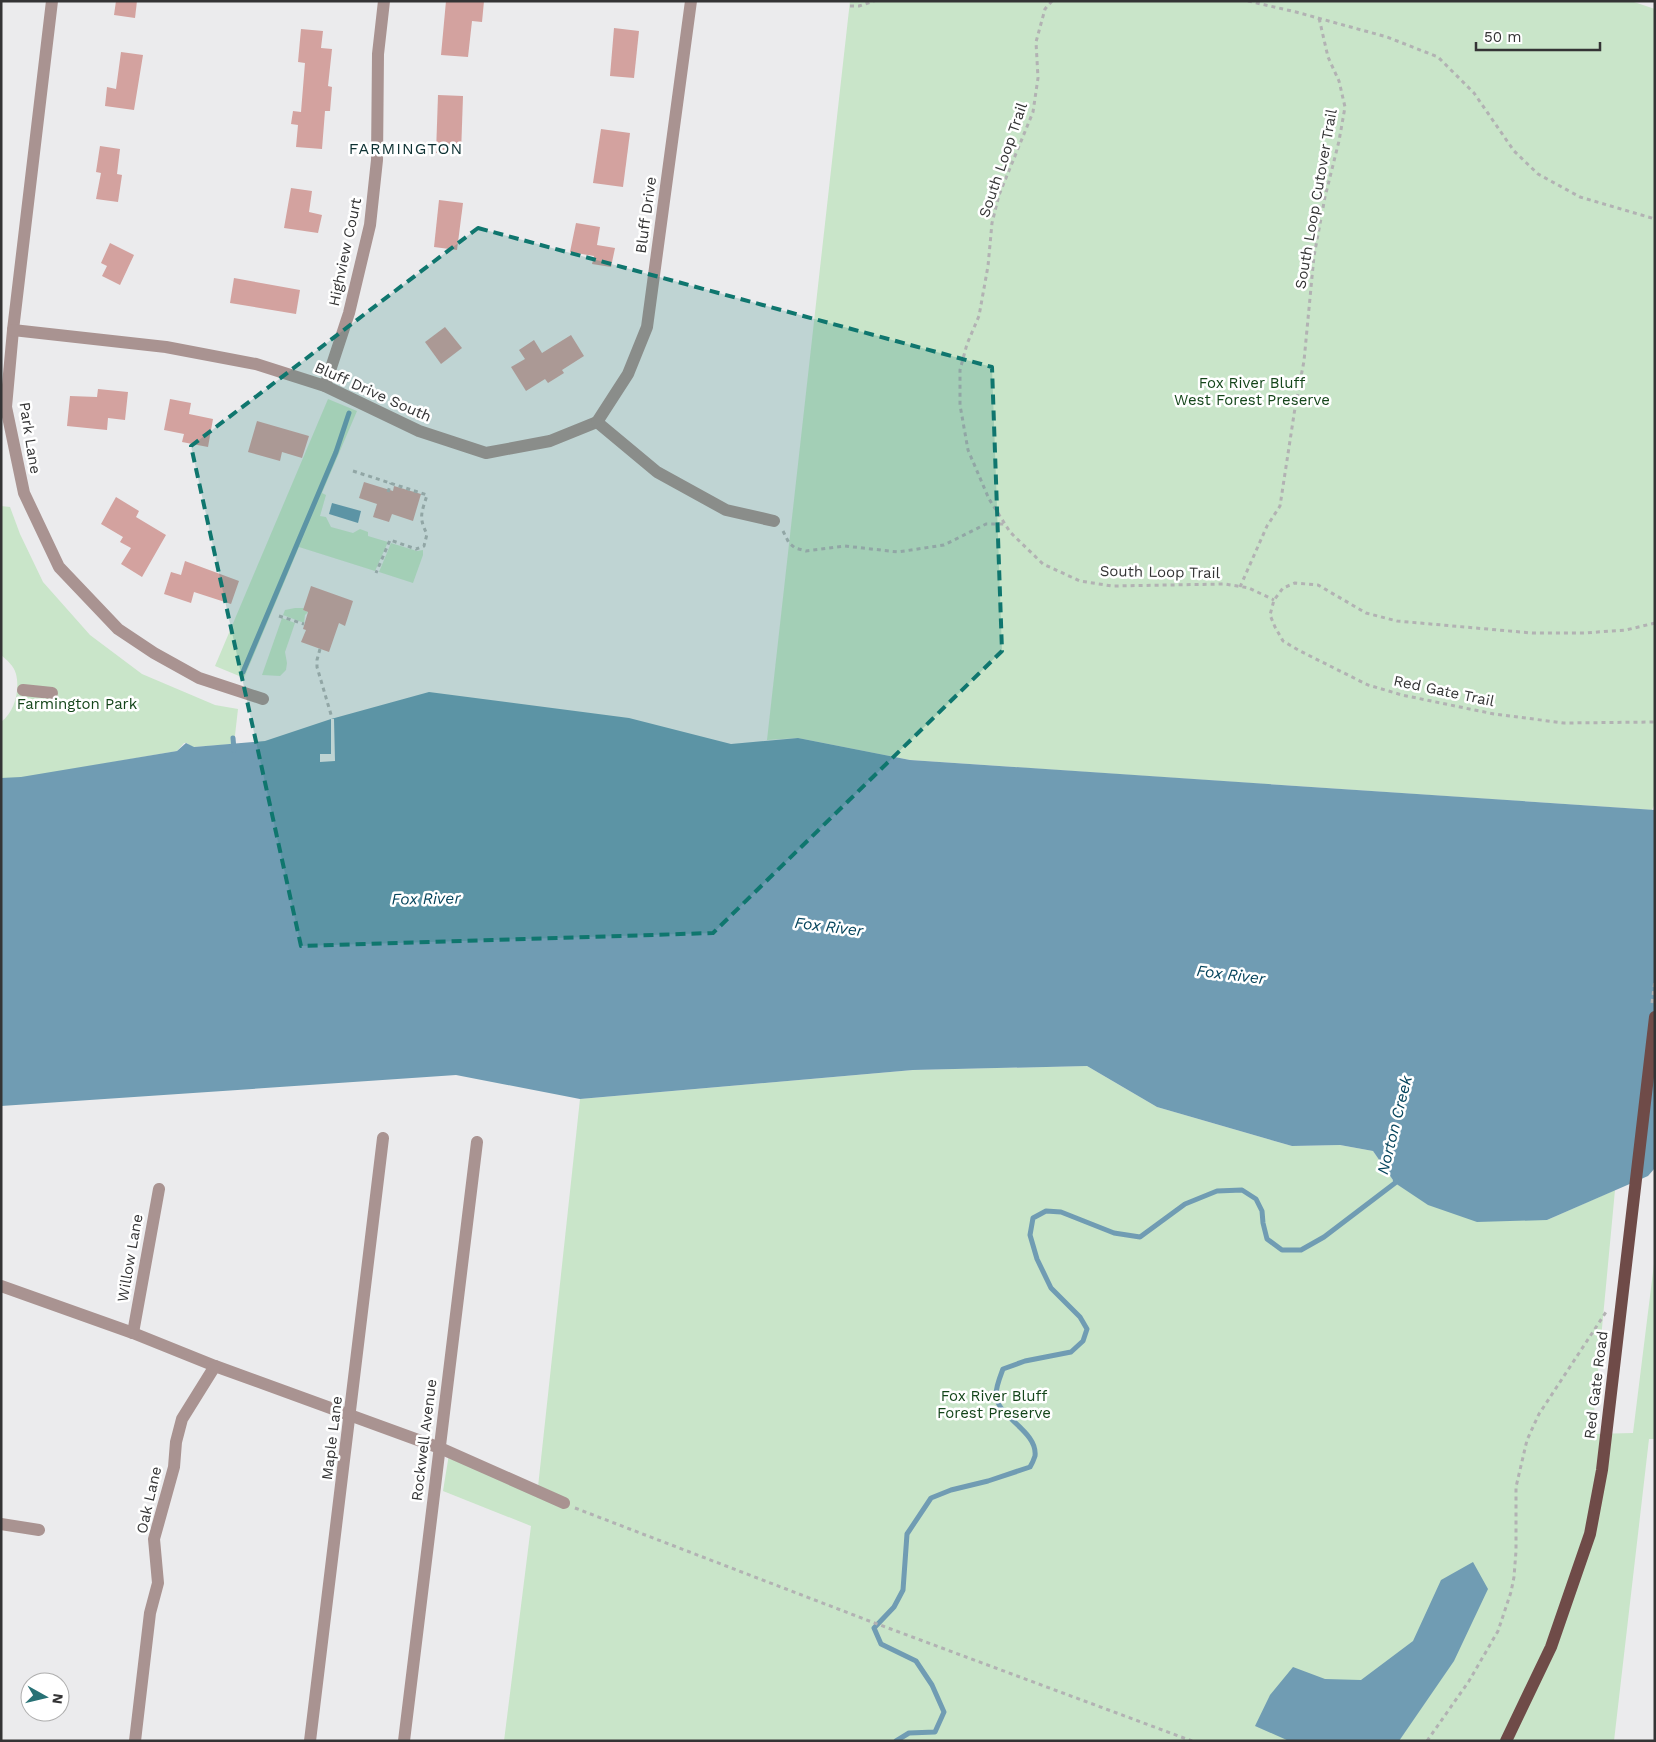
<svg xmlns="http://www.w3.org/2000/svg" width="1656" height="1742" font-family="'Work Sans',sans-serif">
<rect width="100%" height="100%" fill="#ebebed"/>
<g fill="#c9e5c9">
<polygon points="850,1 1631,1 1655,9 1655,803 1652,810 910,760 798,738 767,740"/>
<polygon points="328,399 357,411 322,493 326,495 320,516 326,517 331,527 353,533 360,529 368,532 368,536 388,542 375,571 299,547 244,678 215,666"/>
<path d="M1,506L10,507L20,534L43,582L90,635L142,674L215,705L238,709L234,744L194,747H191L187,743H184L177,751L21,778H1V722C15,712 20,690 16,674C14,666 7,660 1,655Z"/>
<polygon points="391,543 417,551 423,550 423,555 413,583 379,572"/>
<polygon points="295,608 304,608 303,610 308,612 305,615 304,623 283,615 285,610"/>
<polygon points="282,618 295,623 285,652 287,663 286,670 280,676 262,675"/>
<polygon points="1087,1066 1157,1107 1292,1146 1340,1145 1373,1151 1395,1183 1547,1220 1615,1190 1592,1434 1633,1433 1655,1256 1655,1439 1649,1439 1614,1741 504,1741 531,1526 443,1491 450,1448 538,1487 580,1099 913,1070"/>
</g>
<g fill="#709cb3">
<polygon points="332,503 361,511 358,523 329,514"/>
<polygon points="429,692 629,718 731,744 798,738 910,760 1655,810 1655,1168 1648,1176 1547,1220 1477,1222 1428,1205 1395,1183 1373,1151 1340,1145 1292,1146 1157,1107 1087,1066 913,1070 580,1099 456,1075 1,1106 1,778 21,777 177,751 186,743 194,747 265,741 331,719"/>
<polygon points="1473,1562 1488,1589 1454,1661 1399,1741 1289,1741 1255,1726 1270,1695 1293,1667 1325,1679 1361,1680 1413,1641 1441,1580"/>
</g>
<polygon fill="#ebebed" points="331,719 334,719 335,761 320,762 320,754 331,754"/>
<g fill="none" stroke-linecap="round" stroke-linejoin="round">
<g stroke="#709cb3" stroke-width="5">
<polyline points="243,672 336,452 349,413"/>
<polyline points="233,738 234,750"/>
<path d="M896,1741L909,1733L935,1732L944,1712L932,1685L916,1661L881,1644L874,1628L894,1607L903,1590L907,1534L931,1498L951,1490L988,1481L1030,1467C1032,1464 1034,1459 1035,1456C1038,1431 997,1417 996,1395C996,1386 1000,1377 1003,1369L1025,1361L1071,1352L1083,1341L1087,1329L1080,1317L1051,1288L1037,1259L1030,1235L1033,1218L1046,1211L1061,1212L1114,1233L1140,1237L1185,1204L1217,1191L1242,1190L1256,1199L1262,1211L1263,1223L1267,1239L1282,1250H1301L1324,1237L1395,1183L1396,1177"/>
</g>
</g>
<g fill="#d3a29f">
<polygon points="116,1 137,1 135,18 114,15"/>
<polygon points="446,1 484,1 482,22 472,21 468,57 441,55"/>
<polygon points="614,28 639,31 634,78 610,76"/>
<polygon points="301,29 323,31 321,48 332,49 328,86 332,87 330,111 325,111 322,149 296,147 298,125 291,124 293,111 301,112 305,63 298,62"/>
<polygon points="121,52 143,55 134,110 105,106 107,87 116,89"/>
<polygon points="438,95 463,96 461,154 436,153"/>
<polygon points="601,129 630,133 623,187 593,183"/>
<polygon points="100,146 120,149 117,174 122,175 118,202 96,199 101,173 96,172"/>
<polygon points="291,188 312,191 309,212 322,215 318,233 284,228"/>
<polygon points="439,200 463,203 457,250 434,247"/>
<polygon points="576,223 600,227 597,245 615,248 611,267 592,264 594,256 570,252"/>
<polygon points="110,243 134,255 120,285 102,276 107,266 101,263"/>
<polygon points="234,278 300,290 296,314 230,303"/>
<polygon points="445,327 462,348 441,364 425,342"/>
<polygon points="571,335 584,356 562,370 564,373 548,383 545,379 526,391 511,367 525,359 519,350 534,340 542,353"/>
<polygon points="98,389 128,392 125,420 108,418 107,430 67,426 70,396 97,397"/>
<polygon points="170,399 191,403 189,414 213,419 208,447 182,442 184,434 164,430"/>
<polygon points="257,421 309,436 302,458 282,452 280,461 248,452"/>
<polygon points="364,482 393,491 394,486 421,494 413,521 392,514 389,522 373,517 377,504 359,498"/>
<polygon points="116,497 139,511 136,517 166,535 142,577 121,564 131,548 120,542 123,537 101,524"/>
<polygon points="185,561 239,581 231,604 194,592 191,603 164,594 171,572 181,575"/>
<polygon points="311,586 353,601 345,626 339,623 329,652 301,642 306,630 303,629 308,612 303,610"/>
</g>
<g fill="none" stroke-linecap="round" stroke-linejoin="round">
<g stroke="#b2b2b3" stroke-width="3" stroke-dasharray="4 4" stroke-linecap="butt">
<polyline points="1052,1 1045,9 1036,42 1038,78 1033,112 999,195 992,223 988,266 979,316 967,344 960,370 960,405 968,450 989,499 1010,532 1043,564 1080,581 1112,586 1225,584 1249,588 1274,600"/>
<polyline points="1248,1 1296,12 1387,37 1438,57 1474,93 1514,151 1538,174 1580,197 1655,219"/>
<polyline points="850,6 859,6 874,1"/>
<path d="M353,471L427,495C422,512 418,517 427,534L424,546L416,549L390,540L376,573"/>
<polyline points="388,492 391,483"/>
<polyline points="783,531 789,543 795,548 806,551 845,546 898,552 944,545 986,524 1005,524"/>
<polyline points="1240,587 1267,526 1280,506 1295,408 1304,361 1314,256 1325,197 1339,141 1345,107 1339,81 1328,57 1319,18"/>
<polyline points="279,616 304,624"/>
<polyline points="1655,623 1626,630 1584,633 1532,633 1397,621 1366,613 1318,585 1295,583 1283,588 1274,600 1270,615 1275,627 1283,641 1300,651 1368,685 1402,695 1494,714 1564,723 1655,722"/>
<polyline points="320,649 317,660 317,667 332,718"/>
<polyline points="1652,1003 1655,980"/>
<polyline points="575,1508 872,1622 1192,1741"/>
<polyline points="1427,1741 1469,1681 1498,1631 1511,1592 1514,1577 1516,1551 1516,1487 1527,1440 1539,1414 1606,1312"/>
</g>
<g stroke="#a99391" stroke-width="12">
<polyline points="52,1 13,330 6,407 24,493 59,567 118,629 154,653 199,678 263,699"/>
<polyline points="13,330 166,347 256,364 325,386 419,431 486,453 550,441 597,422"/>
<polyline points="325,386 349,313 370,225 377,160 378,54 384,1"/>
<polyline points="597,422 628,374 647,327 691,1"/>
<polyline points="597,422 657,472 726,510 774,521"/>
<polyline points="23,690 52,693"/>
<polyline points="1,1286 133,1333 215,1366 440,1448 564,1503"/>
<polyline points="133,1333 159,1189"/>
<polyline points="1,1524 39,1530"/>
<polyline points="135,1741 150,1613 158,1583 154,1539 174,1467 176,1442 182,1419 215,1366"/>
<polyline points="310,1741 383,1138"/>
<polyline points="404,1741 477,1142"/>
</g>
<polyline stroke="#6f4b48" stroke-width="12" points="1506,1741 1551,1647 1590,1534 1602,1470 1655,1017"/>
</g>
<path fill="#0f766e" fill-opacity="0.2" stroke="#0f766e" stroke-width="4" stroke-dasharray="10 6" stroke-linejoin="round" d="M478,228L992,367L1002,651L713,933L301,946L191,446Z"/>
<g text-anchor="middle" stroke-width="5" stroke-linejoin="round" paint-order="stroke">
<g font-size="15" fill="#343435" stroke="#fff">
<text transform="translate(1003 160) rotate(-71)" y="5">South Loop Trail</text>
<text transform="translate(1316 199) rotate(-80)" y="5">South Loop Cutover Trail</text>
<text transform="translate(646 215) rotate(-82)" y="5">Bluff Drive</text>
<text transform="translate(345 252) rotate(-78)" y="5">Highview Court</text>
<text transform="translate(373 392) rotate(24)" y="5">Bluff Drive South</text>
<text transform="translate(30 438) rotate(81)" y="5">Park Lane</text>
<text transform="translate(1160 572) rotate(1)" y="5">South Loop Trail</text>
<text transform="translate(1444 691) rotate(12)" y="5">Red Gate Trail</text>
<text transform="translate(130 1258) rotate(-80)" y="5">Willow Lane</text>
<text transform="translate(1596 1385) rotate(-83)" y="5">Red Gate Road</text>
<text transform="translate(332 1438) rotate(-83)" y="5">Maple Lane</text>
<text transform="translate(424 1440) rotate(-83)" y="5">Rockwell Avenue</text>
<text transform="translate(149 1500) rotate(-77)" y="5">Oak Lane</text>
</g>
<g font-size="15" fill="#14451a" stroke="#fff">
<text x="1252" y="388">Fox River Bluff<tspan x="1252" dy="17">West Forest Preserve</tspan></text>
<text x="77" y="709">Farmington Park</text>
<text x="994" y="1401">Fox River Bluff<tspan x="994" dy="17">Forest Preserve</tspan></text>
</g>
<g font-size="16" letter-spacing="1" fill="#0d3133" stroke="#fff">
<text x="406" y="154">FARMINGTON</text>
</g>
<g font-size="16" font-style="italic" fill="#05445c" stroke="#fff">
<text transform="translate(426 898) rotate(-1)" y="6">Fox River</text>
<text transform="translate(829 926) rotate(7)" y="6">Fox River</text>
<text transform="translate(1231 974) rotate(7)" y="6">Fox River</text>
<text transform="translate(1394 1125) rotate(-76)" y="6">Norton Creek</text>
</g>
</g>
<rect width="1656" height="1742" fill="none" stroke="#343435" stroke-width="5"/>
<g transform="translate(45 1697) rotate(98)"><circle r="24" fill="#ffffff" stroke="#aeaeae"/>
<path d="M0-4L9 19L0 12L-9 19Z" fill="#277175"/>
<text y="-8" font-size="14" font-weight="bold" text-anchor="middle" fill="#343435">N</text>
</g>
<path d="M1476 42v8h124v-8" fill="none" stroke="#343435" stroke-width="2.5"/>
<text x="1484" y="42" font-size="15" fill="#343435" stroke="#ffffff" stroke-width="4" paint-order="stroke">50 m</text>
</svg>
